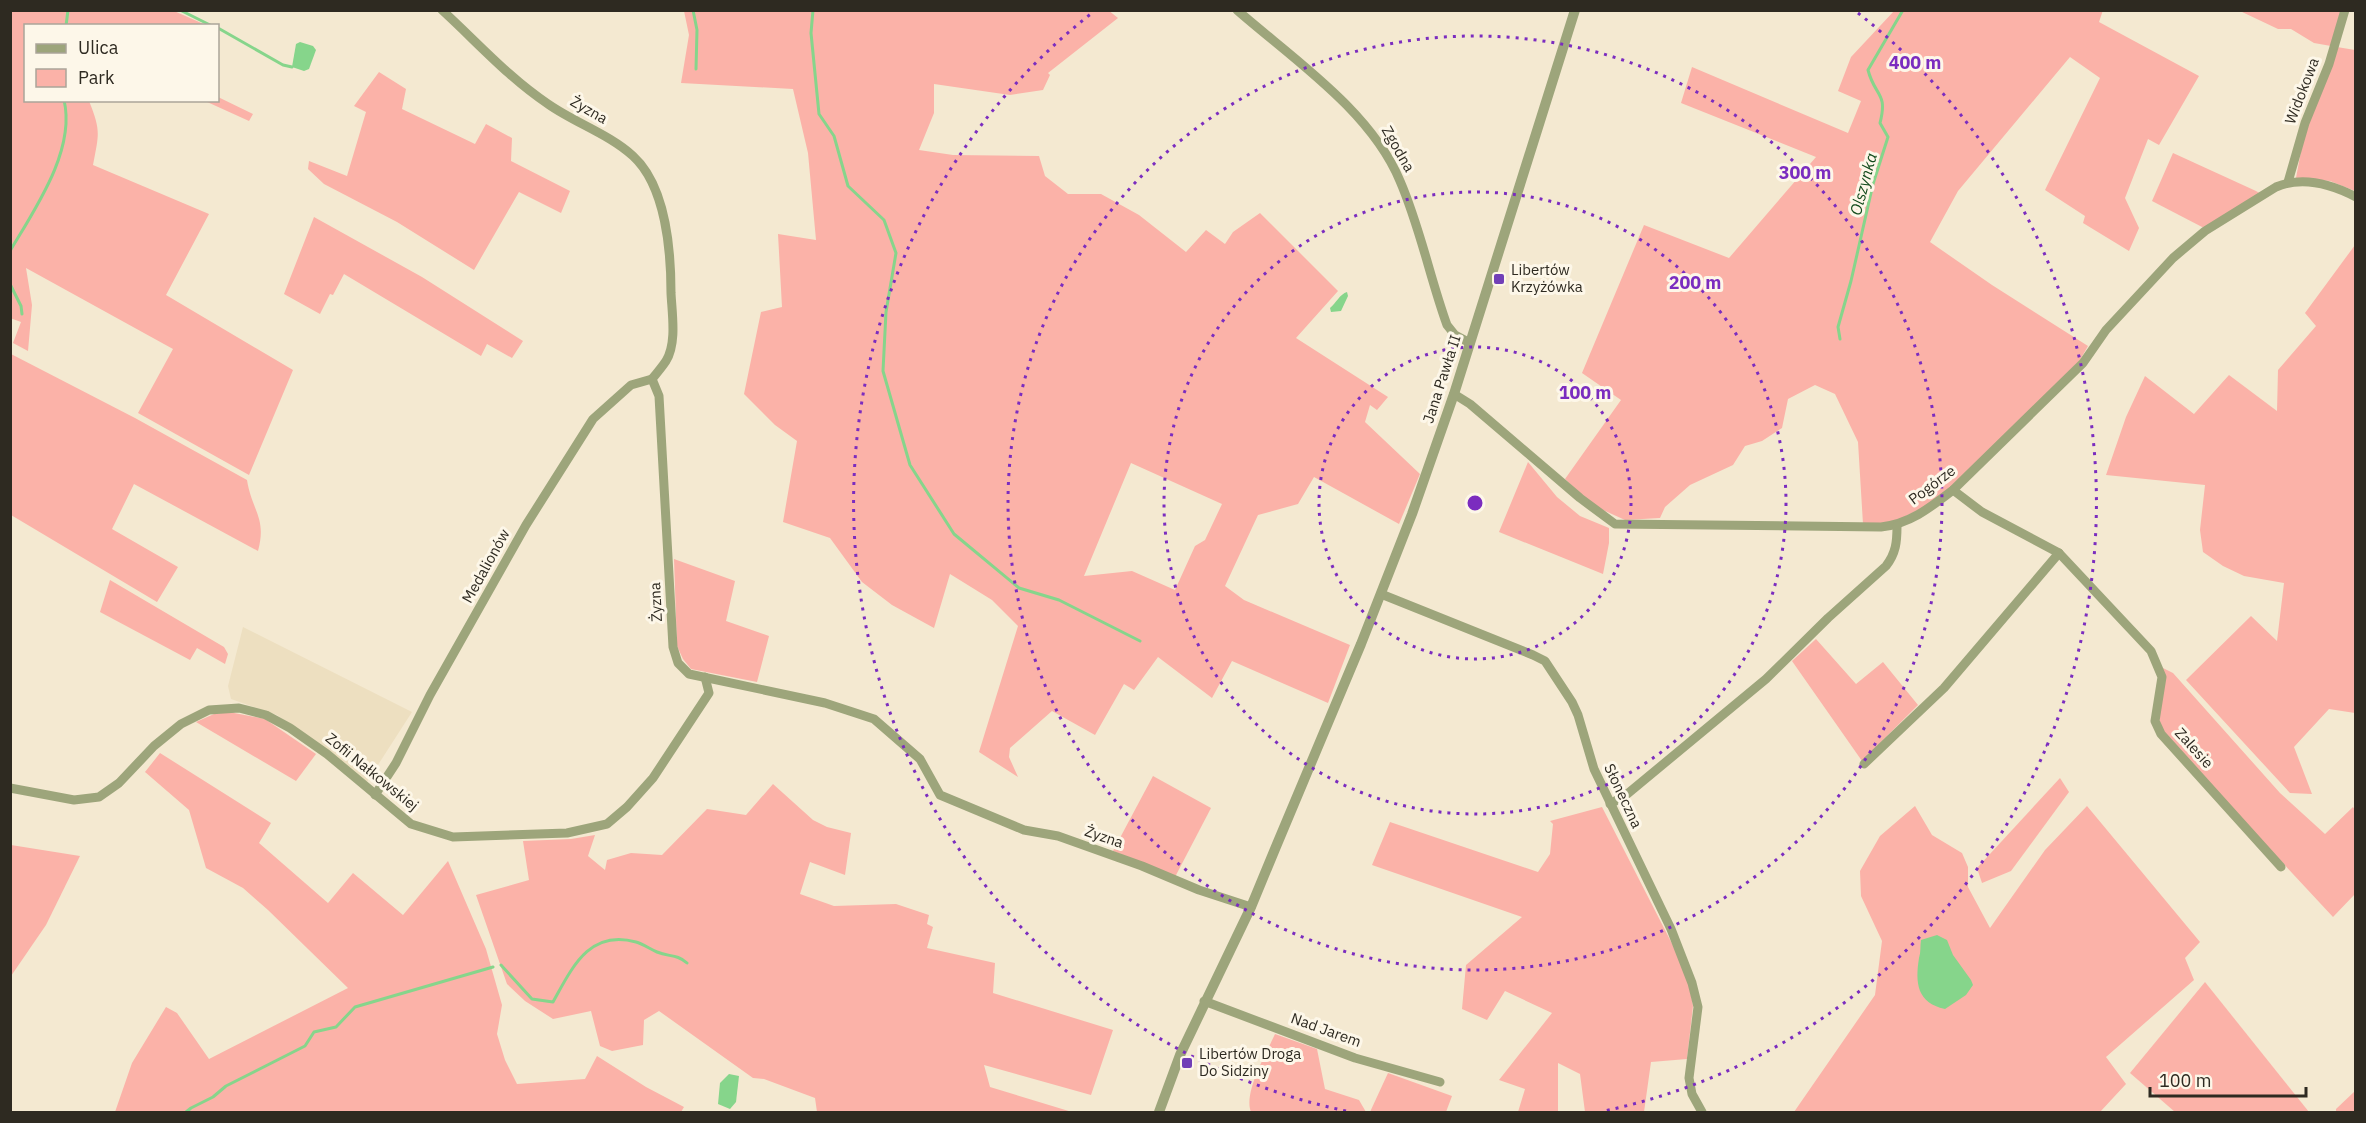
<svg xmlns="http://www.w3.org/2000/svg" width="2366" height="1123" font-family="'IBM Plex Sans',sans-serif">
<rect width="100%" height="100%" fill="#f4e9d1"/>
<polygon fill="#eddfc0" points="243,627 412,712 367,782 277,715 231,699 228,686"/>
<g fill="#fbb2a8" fill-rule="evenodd">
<path d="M1108,10L1118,18L1048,73L1050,75L1043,90L1010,95L934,84V113L919,150L953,155L1039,156L1045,176L1068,194H1101L1139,215L1186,252L1206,230L1225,244L1233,232L1260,213L1338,291L1296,338L1388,397L1377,410L1370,405L1365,422L1420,474L1399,524L1314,477L1298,504L1258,515L1225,586L1244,600L1350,645L1328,703L1232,661L1212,698L1158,657L1134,690L1124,684L1095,735L1052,711L1010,748L1009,757L1018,777L979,752L1018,626L992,600L950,574L934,628L892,605L862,582L830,538L783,522L797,441L775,425L744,394L761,312L782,307L778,234L816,240L808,153L793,89L681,83L689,35L684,11ZM1131,463L1222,504L1205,540L1195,546L1175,590L1132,571L1084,576Z"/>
<polygon points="2103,10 2099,22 2199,76 2159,145 2148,139 2125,198 2139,228 2129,251 2083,223 2085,216 2045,190 2100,78 2070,57 1958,191 1930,242 1992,285 2088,346 2080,360 1959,481 1925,507 1900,519 1887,523 1863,524 1858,442 1835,394 1815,385 1788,399 1782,428 1762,441 1745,446 1733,465 1690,485 1665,507 1660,518 1625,520 1592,505 1565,479 1621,400 1582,373 1644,225 1729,258 1816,157 1681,103 1692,67 1848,133 1861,101 1838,91 1851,57 1894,11"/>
<path d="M10,11H174L206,25L26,26V100L89,101C101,131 99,133 93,165L209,214L166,295L293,370L249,475L138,413L173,349L26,268L32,305L28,351L13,343L21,322L10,318Z"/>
<polygon points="2240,11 2341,11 2331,46 2314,43 2291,29 2278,29"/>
<polygon points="2337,47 2355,50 2355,191 2330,181 2296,178 2304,135"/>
<polygon points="379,72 406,89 402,109 475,144 486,124 512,138 511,161 570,191 561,213 519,192 474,270 397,222 324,184 308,169 309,161 347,176 366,112 354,106"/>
<polygon points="218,97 253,114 249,121 205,101 218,100"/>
<polygon points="2173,153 2256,191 2261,194 2204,228 2152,201"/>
<polygon points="314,217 422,277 523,341 512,358 487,344 481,356 344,274 333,295 330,294 320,314 284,294"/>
<polygon points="2355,245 2355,713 2329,709 2294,747 2312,794 2290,793 2186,680 2251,616 2277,641 2284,583 2244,576 2223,566 2203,552 2200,530 2205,485 2106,475 2126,417 2145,376 2194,414 2229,375 2277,411 2278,370 2316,326 2305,313"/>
<path d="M11,354L135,418L247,480C252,511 267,518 258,551L134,484L112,529L178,567L157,602L11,515Z"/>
<polygon points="1528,462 1557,497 1580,516 1609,528 1609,543 1603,574 1499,532"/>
<polygon points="674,559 735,581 726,621 769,636 757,682 691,669 683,659 677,646"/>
<polygon points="110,580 224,647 228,654 225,664 197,648 190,660 100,612"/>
<polygon points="1816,639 1856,684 1883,662 1918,705 1862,761 1792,661"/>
<path d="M2163,668L2173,673L2280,793L2325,834L2353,807L2355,810V894L2333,917L2162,733C2154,711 2167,690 2163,668Z"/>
<polygon points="229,712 265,719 316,754 296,781 196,722 214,714"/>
<polygon points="160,753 271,823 259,843 328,903 353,873 403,915 448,861 486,949 502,1005 497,1034 505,1060 517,1084 585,1079 597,1056 646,1087 684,1107 681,1112 115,1112 132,1063 166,1007 177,1013 209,1059 348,988 268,910 243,888 206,868 189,810 145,772"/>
<polygon points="1153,776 1211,808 1175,877 1113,851"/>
<polygon points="2060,778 2069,792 2011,871 1982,883 1977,868"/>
<polygon points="773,784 813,820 827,827 851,833 845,875 810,862 800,894 834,906 896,904 929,915 927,924 933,927 927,948 995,963 993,993 1113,1030 1091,1095 984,1065 990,1087 1072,1112 817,1112 815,1098 764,1079 753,1078 659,1011 644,1020 643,1045 612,1051 600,1046 591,1011 553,1019 525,1001 507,984 476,895 529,880 523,841 571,839 595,835 588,856 605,870 607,860 631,853 662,855 707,809 746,815"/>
<polygon points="1915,806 1932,835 1962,853 1968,867 1968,887 1990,928 2045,850 2087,806 2200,942 2185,958 2194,980 2106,1057 2126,1084 2100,1112 1794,1112 1875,995 1882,941 1861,896 1860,871 1880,836"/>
<polygon points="1602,807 1687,973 1693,1006 1687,1059 1651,1062 1644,1112 1585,1112 1580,1074 1558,1063 1558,1112 1518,1112 1525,1089 1499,1080 1552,1013 1505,991 1487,1020 1462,1009 1466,965 1522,917 1372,865 1390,822 1538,872 1550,854 1553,824 1550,821"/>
<polygon points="11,845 80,856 46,925 11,976"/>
<polygon points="2205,982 2309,1112 2175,1112 2130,1073"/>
<path d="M1275,1034L1317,1049L1325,1089L1359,1100L1366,1112H1251C1243,1093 1267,1052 1275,1034Z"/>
<polygon points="1388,1073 1452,1096 1446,1112 1370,1112"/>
<polygon points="2355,1091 2355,1112 2336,1112 2336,1109"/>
</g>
<g fill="#86d58b">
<polygon points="300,42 313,46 316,50 309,69 304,71 292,67 296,44"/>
<path d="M1347,292L1348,296L1341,311L1331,312L1330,308C1336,303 1340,294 1347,292Z"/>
<path d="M1937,935L1947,940L1953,955L1971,980L1973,985L1966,995L1945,1009C1917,1003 1915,983 1919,958C1921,952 1920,946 1921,940Z"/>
<polygon points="729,1074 739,1076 736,1102 730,1109 718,1104 720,1083"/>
</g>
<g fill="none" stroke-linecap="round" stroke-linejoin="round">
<g stroke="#86d58b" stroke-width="3">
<polyline points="180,10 212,26"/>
<polyline points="693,10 697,30 696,69"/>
<polyline points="813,10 811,33 819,114 834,136 848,186 884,220 896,253 886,312 883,371 910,465 954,534 1019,588 1059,600 1140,641"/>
<polyline points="66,26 68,10"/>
<polyline points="218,28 283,65 292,67"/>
<path d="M10,251C35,209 76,150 64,100"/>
<polyline points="10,284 21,306 22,314"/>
<path d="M1840,339L1838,327L1851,281L1873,184L1888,137L1880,123C1888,92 1875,97 1868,70L1903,10"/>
<path d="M501,965L532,999L553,1002C572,968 589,929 636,942C643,944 650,949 657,952C669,957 677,954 687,963"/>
<polyline points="186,1112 191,1108 213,1097 226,1086 305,1046 314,1032 336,1027 355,1007 493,967"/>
</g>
<g stroke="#9da57b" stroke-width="9">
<path d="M442,10C477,42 509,78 548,104C575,123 609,134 633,156C666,186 671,252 671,293C672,314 677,343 666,361C662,367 657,373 652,379L659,396L673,647L678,663L689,674L825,703L874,719L920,759L940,795L1024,830L1058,836L1142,866L1199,890L1251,907"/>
<path d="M1237,10C1293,59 1371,111 1400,181C1420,227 1430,278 1447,325L1455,335L1470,343"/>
<polyline points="2288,182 2305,123 2329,64 2345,10"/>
<path d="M1454,394L1470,404L1580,498L1615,524L1881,527C1910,524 1931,507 1953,490L2083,363L2106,330L2173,258L2205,231L2276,187C2302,176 2331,184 2356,197"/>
<polyline points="1953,490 1982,512 2059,553 2151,651 2162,677 2155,721 2161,734 2281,867"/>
<polyline points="1381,594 1533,655 1545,661 1572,702 1578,715 1594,769 1671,929 1692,983 1698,1007 1689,1078 1692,1094 1702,1112"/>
<polyline points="1864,764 1944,688 2059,553"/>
<polyline points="10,788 74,800 99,797 119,783 154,746 181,724 209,710 239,708 266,715 290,728 327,754 411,824 453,837 567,833 607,824 627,807 653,778 709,693 705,677"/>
<polyline points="375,795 396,763 430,695 526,525 593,419 631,385 652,379"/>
<path d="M1610,804L1626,795L1766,679L1828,618L1886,566C1896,553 1897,542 1897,526"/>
<polyline points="1204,1001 1355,1058 1440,1082"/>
</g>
<polyline stroke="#9da57b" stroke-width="10" points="1159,1112 1180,1055 1251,907 1275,849 1361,644 1412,514 1454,394 1575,10"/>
</g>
<g fill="none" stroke="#7b2cbf" stroke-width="3" stroke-dasharray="3 6">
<circle cx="1475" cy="503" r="156"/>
<circle cx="1475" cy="503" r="311"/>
<circle cx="1475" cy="503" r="467"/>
<path d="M1346 1111A622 622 0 0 1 1092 13M1858 13A622 622 0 0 1 1604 1111"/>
</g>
<g fill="#713fb7" stroke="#fdf7e9" stroke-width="2">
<rect x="1493" y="273" width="12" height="12" rx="3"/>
<rect x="1181" y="1057" width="12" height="12" rx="3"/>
</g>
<g text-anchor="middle" stroke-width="6" stroke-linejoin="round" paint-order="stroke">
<g font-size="15" fill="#2e2a21" stroke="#fdf7e9">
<text transform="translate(2302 91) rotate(-69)" y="5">Widokowa</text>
<text transform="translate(589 110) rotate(30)" y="5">Żyzna</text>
<text transform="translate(1398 149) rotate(60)" y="5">Zgodna</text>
<text transform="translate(1442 379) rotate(-72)" y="5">Jana Pawła II</text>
<text transform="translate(1932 485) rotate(-37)" y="5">Pogórze</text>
<text transform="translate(486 566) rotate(-61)" y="5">Medalionów</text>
<text transform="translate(656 602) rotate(-93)" y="5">Żyzna</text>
<text transform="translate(2194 748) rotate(48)" y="5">Zalesie</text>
<text transform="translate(372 772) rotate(39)" y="5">Zofii Nałkowskiej</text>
<text transform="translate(1623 796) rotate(65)" y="5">Słoneczna</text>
<text transform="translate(1104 837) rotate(19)" y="5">Żyzna</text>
<text transform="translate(1326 1030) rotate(20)" y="5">Nad Jarem</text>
</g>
<g font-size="15" fill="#2e2a21" stroke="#fdf7e9" text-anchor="start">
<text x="1511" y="275">Libertów<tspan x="1511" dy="17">Krzyżówka</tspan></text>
<text x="1199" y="1059">Libertów Droga<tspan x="1199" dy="17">Do Sidziny</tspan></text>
</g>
<g font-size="16" font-style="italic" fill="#134b1c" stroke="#fdf7e9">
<text transform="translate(1863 184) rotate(-75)" y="6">Olszynka</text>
</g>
</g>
<circle cx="1475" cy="503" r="9" fill="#7b2cbf" stroke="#fdf7e9" stroke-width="3"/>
<g font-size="18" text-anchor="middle" font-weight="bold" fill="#7b2cbf" stroke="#fdf7e9" stroke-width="6" stroke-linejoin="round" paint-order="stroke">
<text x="1915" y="69">400 m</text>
<text x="1805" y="179">300 m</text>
<text x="1695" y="289">200 m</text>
<text x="1585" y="399">100 m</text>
</g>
<rect width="2366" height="1123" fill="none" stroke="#2e2a21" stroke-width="24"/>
<rect x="24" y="24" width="195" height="78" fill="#fdf7e9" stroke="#aaa599" stroke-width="1.5"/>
<rect x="36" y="44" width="30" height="9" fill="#9da57b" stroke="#aaa599" stroke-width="1.5"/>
<text x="78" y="54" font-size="18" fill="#2e2a21">Ulica</text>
<rect x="36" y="69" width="30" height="18" fill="#fbb2a8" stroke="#aaa599" stroke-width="1.5"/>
<text x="78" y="84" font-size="18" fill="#2e2a21">Park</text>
<path d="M2150 1087v9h156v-9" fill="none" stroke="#2e2a21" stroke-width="3"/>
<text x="2159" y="1087" font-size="18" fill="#2e2a21" stroke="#fdf7e9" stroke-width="4.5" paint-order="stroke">100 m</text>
</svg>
